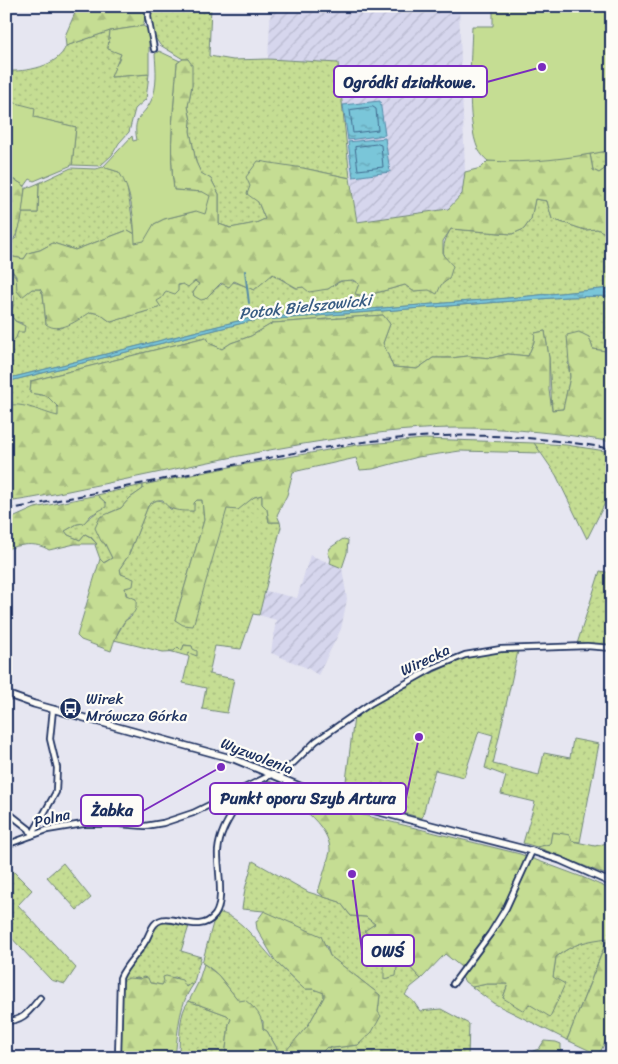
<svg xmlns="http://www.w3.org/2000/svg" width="618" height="1064" font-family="Sriracha,sans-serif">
<defs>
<pattern id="industrial-furrows" width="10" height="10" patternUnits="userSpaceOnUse" patternTransform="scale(1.25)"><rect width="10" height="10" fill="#d6d6ed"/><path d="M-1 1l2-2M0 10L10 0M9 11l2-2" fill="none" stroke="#b7b8ce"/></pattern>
<pattern id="grass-dots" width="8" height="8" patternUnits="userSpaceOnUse" patternTransform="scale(1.25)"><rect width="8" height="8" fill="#c5dd93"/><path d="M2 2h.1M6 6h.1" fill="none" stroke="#a9be81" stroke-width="1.8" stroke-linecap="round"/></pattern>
<pattern id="forest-firs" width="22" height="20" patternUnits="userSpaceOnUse" patternTransform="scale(1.25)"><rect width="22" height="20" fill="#c5dd93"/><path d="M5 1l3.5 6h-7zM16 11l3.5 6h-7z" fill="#a9be81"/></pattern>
<pattern id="water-ripples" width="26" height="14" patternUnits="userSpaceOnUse" patternTransform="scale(1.25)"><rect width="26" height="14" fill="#7ac6d9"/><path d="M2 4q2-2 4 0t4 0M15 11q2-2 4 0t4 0" fill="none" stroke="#63a1b3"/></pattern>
</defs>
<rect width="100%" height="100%" fill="#e6e6f1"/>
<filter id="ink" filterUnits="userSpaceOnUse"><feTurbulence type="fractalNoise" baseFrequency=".02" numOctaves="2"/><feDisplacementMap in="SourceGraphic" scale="10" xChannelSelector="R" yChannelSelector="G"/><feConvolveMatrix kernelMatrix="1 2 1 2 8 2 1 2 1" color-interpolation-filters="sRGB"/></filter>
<g filter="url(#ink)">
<g fill="url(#industrial-furrows)">
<polygon points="271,6 459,6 465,172 462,194 448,209 357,223 338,64 268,59"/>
<polygon points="310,555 342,568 347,599 341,629 318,675 307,668 271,653 276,620 259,615 266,591 297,598"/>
</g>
<g fill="url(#grass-dots)" stroke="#708678">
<polygon points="152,6 211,6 209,56 233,60 268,59 338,63 350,178 303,168 258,202 265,219 256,223 231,228 219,224 219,194 211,179 201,174 196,162 190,131 191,121 188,106 192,85 188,59 183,59 160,45 154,36 151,21"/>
<path d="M110,31L108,48L121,54L111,77L149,74L146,99L135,109L129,132L119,143L112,155L100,166L72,165L76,127L33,117L12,102L6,111V71C26,72 58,67 66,46Z"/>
<polygon points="612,150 612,164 599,173 593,170 590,154"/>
<polygon points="103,167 119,172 126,182 135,234 128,230 75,250 53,243 40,250 28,253 24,259 8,256 6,258 6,246 17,237 22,213 38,213 39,183 71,168 96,169"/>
<path d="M535,199L547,201L552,219L585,230L597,229L612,236V288L508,298L246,319L6,379V346L18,332L22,323L15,321L10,314L13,293L6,282V262L26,293L32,289H40L43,294L46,324L60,328L91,312L100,314L111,322L160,307L156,301C168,289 179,284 195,281L199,284L193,293L194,296L205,299C226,278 227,278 254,290L272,274L296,288L303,287L328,289C338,282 347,276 359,284L356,295L365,296L405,285L413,291C427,290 437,287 449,279C444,257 439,248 451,229L512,234L524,229L531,219Z"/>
<polygon points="612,296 612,352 593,349 589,337 568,363 570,377 563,409 552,410 549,358 545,331 535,333 534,342 528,356 508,354 491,358 468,356 451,358 433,358 417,369 393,367 383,343 390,324 383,315 273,323 251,336 231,343 222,349 211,344 206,337 31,381 30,393 47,396 59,407 58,417 10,405 6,406 6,382 251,321 566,297"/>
<polygon points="534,443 566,445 612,452 612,489 587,539 556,475"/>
<path d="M143,485V489L130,498L121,508L109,513L105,544L112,558L103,563L100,559L95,545L97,544L91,537L85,534L80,540L68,535L65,531L77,524L84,523C91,515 100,512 106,503L97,495Z"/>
<path d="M262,495V503L267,509L269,522H280L281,527L259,615L253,614L241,649L215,646L209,674L234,679L227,713L202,709L206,688L183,683L189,657L186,655L190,653L192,649V646L184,645L182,651L163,652L114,640L125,621L132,616L125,588L128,577L121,574L120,568L128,556L148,506C158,497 163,499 170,509L193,511L194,503L197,500H202L204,520L175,620L181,622L227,508L238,509L254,497Z"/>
<polygon points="600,571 612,573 612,646 577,644"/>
<polygon points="518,651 493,764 539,775 544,753 570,758 573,739 599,744 580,842 572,841 552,833 550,844 537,847 523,843 535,802 501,794 506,776 485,768 493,735 479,731 464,777 435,770 422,818 344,797 354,717 399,689 466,657 499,652"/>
<polygon points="253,861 308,892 340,902 351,916 366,917 375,924 365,931 385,937 392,950 397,967 406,963 421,979 411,987 405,995 413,1001 420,1011 441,1009 469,1024 468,1058 316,1058 327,1047 333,1048 358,1045 378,1012 380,995 330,956 327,946 264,911 242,909 245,889"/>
<polygon points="63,863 91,898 77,910 47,877"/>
<polygon points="6,864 32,890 18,905 76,968 65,984 51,980 6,932"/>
<path d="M221,913C241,917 261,947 276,962C285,972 295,980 304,989H313L324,992V997L309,1024L285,1053L279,1052L267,1031L263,1029V1021C254,1014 245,1008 238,1000C227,987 218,971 202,963L213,923Z"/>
<path d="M160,922L189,926L181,951L201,957L193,985L190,984L185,987L176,977L168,978L162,985L150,983L137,978L122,981C126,964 138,960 146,945C151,937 152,927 160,922Z"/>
<path d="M608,937L567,1040L493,1003L472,987L487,984H508L503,998L529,1004L537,1008L553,977L556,957C574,943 586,941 608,937Z"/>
<path d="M189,1001L227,1015L231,1019L229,1024L225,1057L179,1050C180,1035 179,1012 189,1001Z"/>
</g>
<g fill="url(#forest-firs)" stroke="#708678">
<polygon points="78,6 147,6 147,9 143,26 110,31 66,46 65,36"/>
<path d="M183,59H188L192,65V85L188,106L191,121L190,131L196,162L201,173L211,179L219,194V224L230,228L256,223L265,219L258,202L247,194L250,186L246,177L258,161L303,168L350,178L357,222L448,209L462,194L465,172L481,168L488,161L525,160L590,154L593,170L599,173L612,164V236L597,229L585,230L552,219L547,201L535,199L531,219L524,229L512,234L451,229L443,241V255L453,266L449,279L441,285L437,294L429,290L413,291L405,285L365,296L355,294L359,284L353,280L340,281L328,289L309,292L303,287L297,288L273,274L254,290L234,281L229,287L221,283L205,299L201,300L194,296L193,293L199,284L195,281L188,287L183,284L178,285V291L175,294L166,291L162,298L157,301L161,307L111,322L100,314L91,312C79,319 59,335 46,324L43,294L40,289H32L22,297L17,291L16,276L6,262L8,256L24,259L28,253L40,250L53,243L75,250L128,230L135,234L136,242L154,224L164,219L196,211L203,192L174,190C168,149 174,105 177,63Z"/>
<path d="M14,179L25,186C23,205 24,235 6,246V205L13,204L12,195Z"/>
<path d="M6,282C16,296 17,298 10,314L15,321L25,326L24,332H18L16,338L7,346Z"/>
<path d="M383,315L390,324L383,343L393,367L417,369L433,358H451L468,356L491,358L508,354L528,356L534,342L535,333L545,331L549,358V390L552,410L563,409L570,377L567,335L579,332L589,337L593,349L612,352V442C533,428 450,423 371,434C281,445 192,466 103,484C71,490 39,498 6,502V406C22,401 43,413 58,416V407L47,396L30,393L31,381L206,337L211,344L222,349L231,343L251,336L273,323Z"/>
<path d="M424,439L534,443L541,453L460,451L418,457L373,469L360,470L356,458L293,472L287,495L277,515L280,522H269L267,509L262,504V495L254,497L238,510L227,509L193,626L183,625L175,620L204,520L202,500H197L194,503V511C183,511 168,512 163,500C157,499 153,501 148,506L128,556L120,568L121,574L134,579L133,586L125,588L126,595L136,599C137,616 132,612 124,622C118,630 114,641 111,651L81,640L77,636L100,559L104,563L112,558L105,544L101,541L95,528L100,517L121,508L130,498L143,489V485L230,467L357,445Z"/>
<path d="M97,495L106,503V507L91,515L84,523L77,524L65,531L68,535L80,540L85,534L90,537L97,544H75L49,550C35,541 20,545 6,549V521L35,508Z"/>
<polygon points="343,539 348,540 347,553 342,568 330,563 331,559 328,553 330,548"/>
<polygon points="184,645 192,646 193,649 197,651 197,656 189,653 187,656 169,651 174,651 178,647 182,651"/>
<path d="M269,781L343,810L520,854L582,877L612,890V1027L599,1055L567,1040L608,938C586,941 574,943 556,957L553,977L565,984L550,1017L529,1004L524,1011L503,998L508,984H487L472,987L465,982L462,977L466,971L445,954L421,979L406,963L397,967L396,976L384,979V958L392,950L385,937L373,939L364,931L375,924L366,917L351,916L340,902L324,897L318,892L330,852C332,826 290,796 268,788L265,784Z"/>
<polygon points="552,832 570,835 572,841 595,846 607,843 612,847 612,877 537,847 550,844"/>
<path d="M264,911L321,936L330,956L380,995L378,1012L381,1016L372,1032L358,1045L333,1048L327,1047L316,1058H180L181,1051L225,1057L229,1024L231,1019L227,1015L189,1001L198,983L204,964L218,975L239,1001L245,1000C256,1009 262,1015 263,1029L267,1031L279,1052H285L309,1024L324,997V993L313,989H304L276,962L257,929L256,922Z"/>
<path d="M166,976L182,980L186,987L190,984L193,985C178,1006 178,1033 175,1058H116L117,1014L121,1013L122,981L129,978L140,979L143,977L148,978L150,983L162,985L164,982L163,977Z"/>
<polygon points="544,1041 556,1042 561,1044 561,1058 530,1058 533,1051 539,1049"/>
</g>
<g fill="#c5dd93" stroke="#708678">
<path d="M493,6H612V150C573,158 527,164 488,161C484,158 481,154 478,149C466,122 471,57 472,26H493Z"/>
<path d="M143,26L148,29L149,34V74L111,77C114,68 118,63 121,54L108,49L110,31Z"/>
<path d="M159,51L180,61L177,63C174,104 168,149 174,190L203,192L210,196L205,214L196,211L164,219L154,224L144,241L135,243C134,219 132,191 119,172L103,167L132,136L133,141L137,140C132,115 143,118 151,101C158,87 156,69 155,54Z"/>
<polygon points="12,102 35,108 34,117 76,127 72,165 34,181 30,179 25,186 14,179 13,184 6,181 6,111"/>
<polygon points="39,183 38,213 22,213 25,189"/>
</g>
<g fill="url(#water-ripples)" stroke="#548aa8">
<polygon points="380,101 385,135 348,140 343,105"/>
<polygon points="385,138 390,172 353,177 348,142"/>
<polygon points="612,288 612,296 566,297 251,321 6,382 6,379 246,319 508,298"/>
</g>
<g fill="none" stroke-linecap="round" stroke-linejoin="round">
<g stroke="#416b8f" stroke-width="1">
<polygon points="373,107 376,109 378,130 353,133 350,110"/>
<polygon points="378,144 381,145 383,167 358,170 355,147"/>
</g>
<g stroke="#548aa8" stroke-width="2">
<polyline points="245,271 249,303"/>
<polyline points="250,310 251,320"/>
</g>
<defs>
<g id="minor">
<polyline points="149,6 148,17 154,49"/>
<polyline points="279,777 316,741 371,703 433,668 465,655 501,649 587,646 612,648"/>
<polyline points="6,811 29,829 32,835"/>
<polyline points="32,835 56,792 57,768 50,739 53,709"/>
<polyline points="6,845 47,830 83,824 119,824 145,826 163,823 193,813 273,774"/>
<polyline points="453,984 490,934 506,908 532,851"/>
<path d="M6,1021C24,1021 29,1011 40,998"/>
<path d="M118,1058L120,978C127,961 142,952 149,934C152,928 154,922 161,920C176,915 200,935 215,915C225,901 217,867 218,851C220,826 237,810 246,788"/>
</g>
<polyline id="tertiary" points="6,694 34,704 234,759 319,794 360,807 532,851 560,860 612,883"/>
</defs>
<use href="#minor" stroke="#1b2f5e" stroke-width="8"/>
<use href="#tertiary" stroke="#1b2f5e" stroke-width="9"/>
<use href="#minor" stroke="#fdfcf7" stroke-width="4.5"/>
<use href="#tertiary" stroke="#fdfcf7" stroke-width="5.5"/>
<path stroke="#1b2f5e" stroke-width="2" stroke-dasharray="8 4" stroke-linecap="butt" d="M6,510C76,497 145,483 214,469C273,457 333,444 393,439C466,432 540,436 612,449"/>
</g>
</g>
<defs>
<symbol id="bus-disc" viewBox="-11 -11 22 22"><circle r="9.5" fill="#1b2f5e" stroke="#fdfcf7"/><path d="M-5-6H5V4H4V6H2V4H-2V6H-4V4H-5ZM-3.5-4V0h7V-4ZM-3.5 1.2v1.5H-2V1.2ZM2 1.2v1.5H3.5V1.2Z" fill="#fff"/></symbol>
</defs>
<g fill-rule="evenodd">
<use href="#bus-disc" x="58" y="696" width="25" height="25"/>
</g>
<g text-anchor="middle" stroke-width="4.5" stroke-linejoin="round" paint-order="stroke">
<g font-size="15" fill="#1b2f5e" stroke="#fdfcf7">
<text transform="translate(425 660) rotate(-26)" y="5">Wirecka</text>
<text transform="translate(257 756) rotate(21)" y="5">Wyzwolenia</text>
<text transform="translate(52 818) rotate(-13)" y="5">Polna</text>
</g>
<g font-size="15" fill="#1b2f5e" stroke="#fdfcf7" text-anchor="start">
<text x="86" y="704">Wirek<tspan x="86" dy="17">Mrówcza Górka</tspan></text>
</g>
<g font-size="16" font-style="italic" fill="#385c83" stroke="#fdfcf7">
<text transform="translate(305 306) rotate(-6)" y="6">Potok Bielszowicki</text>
</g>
</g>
<path fill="none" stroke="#7b2cbf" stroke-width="2" d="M542 67L487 82M419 737L406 798M221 767L143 811M352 874L362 951"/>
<g fill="#7b2cbf" stroke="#fdfcf7" stroke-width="2">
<circle cx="542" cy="67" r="5"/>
<circle cx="419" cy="737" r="5"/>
<circle cx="221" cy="767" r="5"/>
<circle cx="352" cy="874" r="5"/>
</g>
<g fill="#fdfcf7" stroke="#7b2cbf" stroke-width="2">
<rect x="334" y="66" width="153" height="31" rx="5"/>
<rect x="210" y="783" width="196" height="31" rx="5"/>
<rect x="81" y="795" width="62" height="31" rx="5"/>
<rect x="362" y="935" width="52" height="31" rx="5"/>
</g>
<g font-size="16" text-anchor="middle" font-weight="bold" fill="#1b2f5e">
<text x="410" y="88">Ogródki działkowe.</text>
<text x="308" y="804">Punkt oporu Szyb Artura</text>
<text x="112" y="816">Żabka</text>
<text x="388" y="957">OWŚ</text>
</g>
<rect width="618" height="1064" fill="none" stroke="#fdfcf7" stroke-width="25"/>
<rect x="12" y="12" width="593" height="1039" fill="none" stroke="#1b2f5e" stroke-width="2" filter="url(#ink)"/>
</svg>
